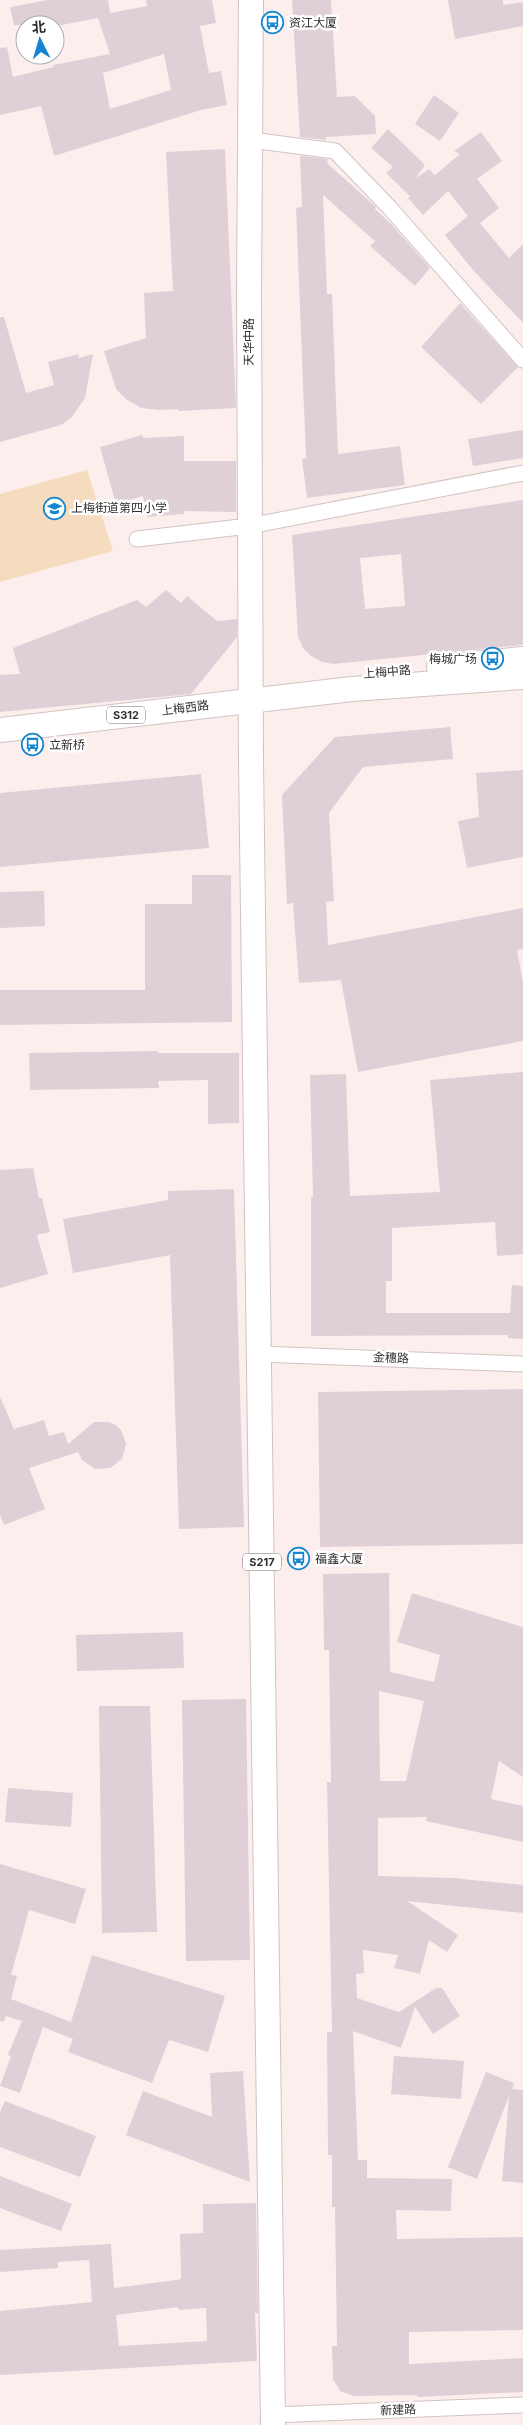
<svg xmlns="http://www.w3.org/2000/svg" width="523" height="2425" font-family="Inter,'Noto Sans SC',sans-serif">
<rect width="100%" height="100%" fill="#fdeeee"/>
<polygon fill="#f6dcbe" points="87,470 113,551 0,582 0,494"/>
<g fill="#ded0d6" fill-rule="evenodd">
<path d="M48,0H108L110,13L147,6L146,0H212L216,23L200,26L209,73L221,71L227,105L201,110L54,156L41,106L0,115V48L7,47L13,77L53,67V65L110,54L98,18L62,25H14L10,7ZM164,54L171,90L110,109L103,73Z"/>
<polygon points="292,0 331,0 337,97 355,96 375,116 376,134 326,137 326,140 300,137"/>
<polygon points="448,0 503,0 503,5 523,2 523,26 455,39"/>
<polygon points="434,95 459,113 440,141 415,124"/>
<polygon points="388,129 425,165 416,178 429,169 435,175 460,154 454,151 481,132 502,161 477,179 499,208 480,223 509,258 523,244 523,323 472,269 445,235 468,216 448,191 423,215 408,198 410,196 386,173 393,167 371,148"/>
<polygon points="225,149 236,408 178,411 178,409 159,410 141,408 126,399 116,389 104,351 146,338 144,293 173,291 166,152"/>
<polygon points="301,156 327,159 328,164 376,207 375,209 391,224 430,268 415,286 370,246 375,241 323,195 327,294 332,294 338,454 400,446 405,485 307,498 302,459 306,458 296,208 302,207 300,158"/>
<polygon points="460,303 518,367 481,404 421,347"/>
<polygon points="0,317 4,317 26,393 54,385 48,362 78,354 79,358 93,354 85,398 71,418 61,425 0,442"/>
<polygon points="523,430 523,458 473,466 468,439"/>
<polygon points="142,435 143,438 184,436 184,461 236,461 236,512 184,511 184,514 147,517 143,496 116,504 100,447"/>
<path d="M523,500V645L333,664L322,662L311,656L303,648L298,637L292,535ZM401,554L405,606L365,609L360,558Z"/>
<polygon points="166,590 181,603 187,596 217,621 237,619 237,637 191,694 0,712 0,675 20,674 13,648 137,600 146,607"/>
<polygon points="450,727 453,759 363,767 329,813 334,901 326,902 328,945 523,908 523,949 517,950 523,982 523,1041 358,1072 341,980 299,983 293,903 287,904 282,795 335,737"/>
<polygon points="523,770 523,857 467,868 458,821 479,817 476,773"/>
<polygon points="201,774 209,848 0,867 0,793"/>
<polygon points="192,875 231,875 232,1022 0,1025 0,990 145,990 145,904 192,904"/>
<polygon points="44,891 45,926 0,928 0,892"/>
<polygon points="158,1051 158,1053 239,1053 239,1123 208,1124 208,1080 158,1081 159,1088 30,1090 29,1053"/>
<polygon points="523,1072 523,1254 497,1256 495,1222 392,1228 392,1281 386,1281 386,1313 510,1313 512,1285 523,1286 523,1339 508,1338 508,1335 311,1336 311,1197 313,1197 310,1075 346,1074 350,1196 440,1192 430,1080"/>
<polygon points="33,1168 39,1198 42,1198 50,1232 37,1235 48,1274 0,1288 0,1170"/>
<polygon points="234,1189 244,1527 179,1529 170,1255 73,1273 63,1219 168,1200 168,1191"/>
<polygon points="523,1389 523,1544 320,1547 318,1392"/>
<polygon points="0,1397 14,1429 44,1420 49,1436 64,1432 68,1444 94,1422 109,1422 116,1425 121,1430 126,1444 122,1459 110,1468 95,1469 82,1460 78,1452 29,1468 45,1509 4,1525 0,1515"/>
<path d="M389,1573L390,1672L434,1682L440,1655L397,1642L412,1593L523,1627V1777L499,1761L491,1799L523,1806V1842L426,1821L427,1817L378,1818V1876L453,1878L523,1885V1913L407,1901L458,1935L447,1952L429,1940L420,1974L394,1968L398,1955L363,1950L364,1973L356,1974L357,1998L399,2012L436,1988H442L460,2016L433,2034L415,2007L401,2048L353,2031L358,2160H367V2178L452,2179L451,2211L396,2210L397,2239L523,2237V2330L409,2332V2364L523,2358V2392L417,2397V2395L354,2396L340,2391L333,2379L332,2346H337L335,2207H332V2155H328L327,2032H332L327,1782H331L329,1650H324L323,1574ZM379,1691L424,1701L406,1781H380Z"/>
<polygon points="183,1632 184,1668 77,1671 76,1635"/>
<polygon points="246,1699 250,1960 186,1961 182,1700"/>
<polygon points="99,1706 150,1706 157,1932 102,1933"/>
<polygon points="8,1788 73,1793 71,1827 5,1822"/>
<polygon points="0,1864 86,1889 75,1924 29,1910 11,1975 17,1976 11,1999 71,2022 92,1955 225,1996 208,2052 169,2040 152,2083 68,2052 73,2039 43,2027 20,2093 0,2086 11,2056 8,2055 22,2021 6,2016 4,2022 0,2021"/>
<polygon points="394,2056 464,2061 461,2099 391,2094"/>
<polygon points="243,2071 250,2182 126,2135 143,2091 212,2117 210,2073"/>
<polygon points="486,2072 514,2083 512,2089 523,2090 523,2183 502,2181 509,2096 477,2179 448,2167"/>
<polygon points="5,2101 96,2136 80,2177 0,2147 0,2112"/>
<polygon points="0,2176 72,2204 61,2231 0,2208"/>
<path d="M256,2203L258,2313H255L257,2361L0,2375V2311L92,2302L89,2260L58,2262V2268L0,2272V2250L111,2244L114,2288L176,2280L181,2279L180,2234L203,2233V2204ZM178,2307L179,2310L206,2308L207,2341L119,2346L116,2315Z"/>
</g>
<g fill="none" stroke-linecap="round" stroke-linejoin="round">
<defs>
<g id="street">
<polyline points="251,140 335,151 389,207 523,360"/>
<polyline points="137,539 249,526 523,473"/>
<polyline points="259,1354 523,1364"/>
<polyline points="273,2415 523,2405"/>
</g>
<g id="primary">
<polyline points="251,0 249,293 251,761 273,2425"/>
<polyline points="439,667 523,659"/>
<polyline points="0,730 352,689 523,677"/>
</g>
</defs>
<use href="#street" stroke="#d2c3c3" stroke-width="17"/>
<use href="#primary" stroke="#d2c3c3" stroke-width="26"/>
<use href="#street" stroke="#fff" stroke-width="15"/>
<use href="#primary" stroke="#fff" stroke-width="24"/>
</g>
<defs>
<symbol id="bus-ring" viewBox="-11 -11 22 22"><circle r="9.5" fill="#fff" stroke="#1485ce" stroke-width="1.5"/><path d="M-5-6H5V4H4V6H2V4H-2V6H-4V4H-5ZM-3.5-4V0h7V-4ZM-3.5 1.2v1.5H-2V1.2ZM2 1.2v1.5H3.5V1.2Z" fill="#1485ce"/></symbol>
<symbol id="school-ring" viewBox="-11 -11 22 22"><circle r="9.5" fill="#fff" stroke="#1485ce" stroke-width="1.5"/><path d="M0-5L7-2L0 1L-7-2ZM-4 1L0 2.5L4 1V4Q0 6-4 4Z" fill="#1485ce"/></symbol>
</defs>
<g fill-rule="evenodd">
<use href="#bus-ring" x="260" y="10" width="25" height="25"/>
<use href="#school-ring" x="42" y="496" width="25" height="25"/>
<use href="#bus-ring" x="480" y="646" width="25" height="25"/>
<use href="#bus-ring" x="20" y="732" width="25" height="25"/>
<use href="#bus-ring" x="286" y="1546" width="25" height="25"/>
</g>
<g text-anchor="middle" stroke-width="5" stroke-linejoin="round" paint-order="stroke">
<g fill="#fff" stroke="#706d6d" stroke-width="1">
<rect x="107" y="706.5" width="38" height="17" rx="4"/>
<rect x="243" y="1553.5" width="38" height="17" rx="4"/>
</g>
<g font-size="11" font-weight="bold" fill="#332e2e">
<text x="126" y="719">S312</text>
<text x="262" y="1566">S217</text>
</g>
<g font-size="12" fill="#332e2e" stroke="#fff" text-anchor="start">
<text x="289" y="27">资江大厦</text>
<text x="71" y="512">上梅街道第四小学</text>
<text x="477" y="663" text-anchor="end">梅城广场</text>
<text x="49" y="749">立新桥</text>
<text x="315" y="1563">福鑫大厦</text>
</g>
<g font-size="12" fill="#332e2e" stroke="#fff">
<text transform="translate(249 342) rotate(-90)" y="4">天华中路</text>
<text transform="translate(387 672) rotate(-5)" y="4">上梅中路</text>
<text transform="translate(185 708) rotate(-7)" y="4">上梅西路</text>
<text transform="translate(391 1358) rotate(2)" y="4">金穗路</text>
<text transform="translate(398 2410) rotate(-2)" y="4">新建路</text>
</g>
</g>
<g transform="translate(40 40) rotate(355)"><circle r="24" fill="#ffffff" stroke="#adabab"/>
<path d="M0-4L9 19L0 12L-9 19Z" fill="#1485ce"/>
<text y="-8" font-size="14" font-weight="bold" text-anchor="middle" fill="#332e2e">北</text>
</g>
</svg>
